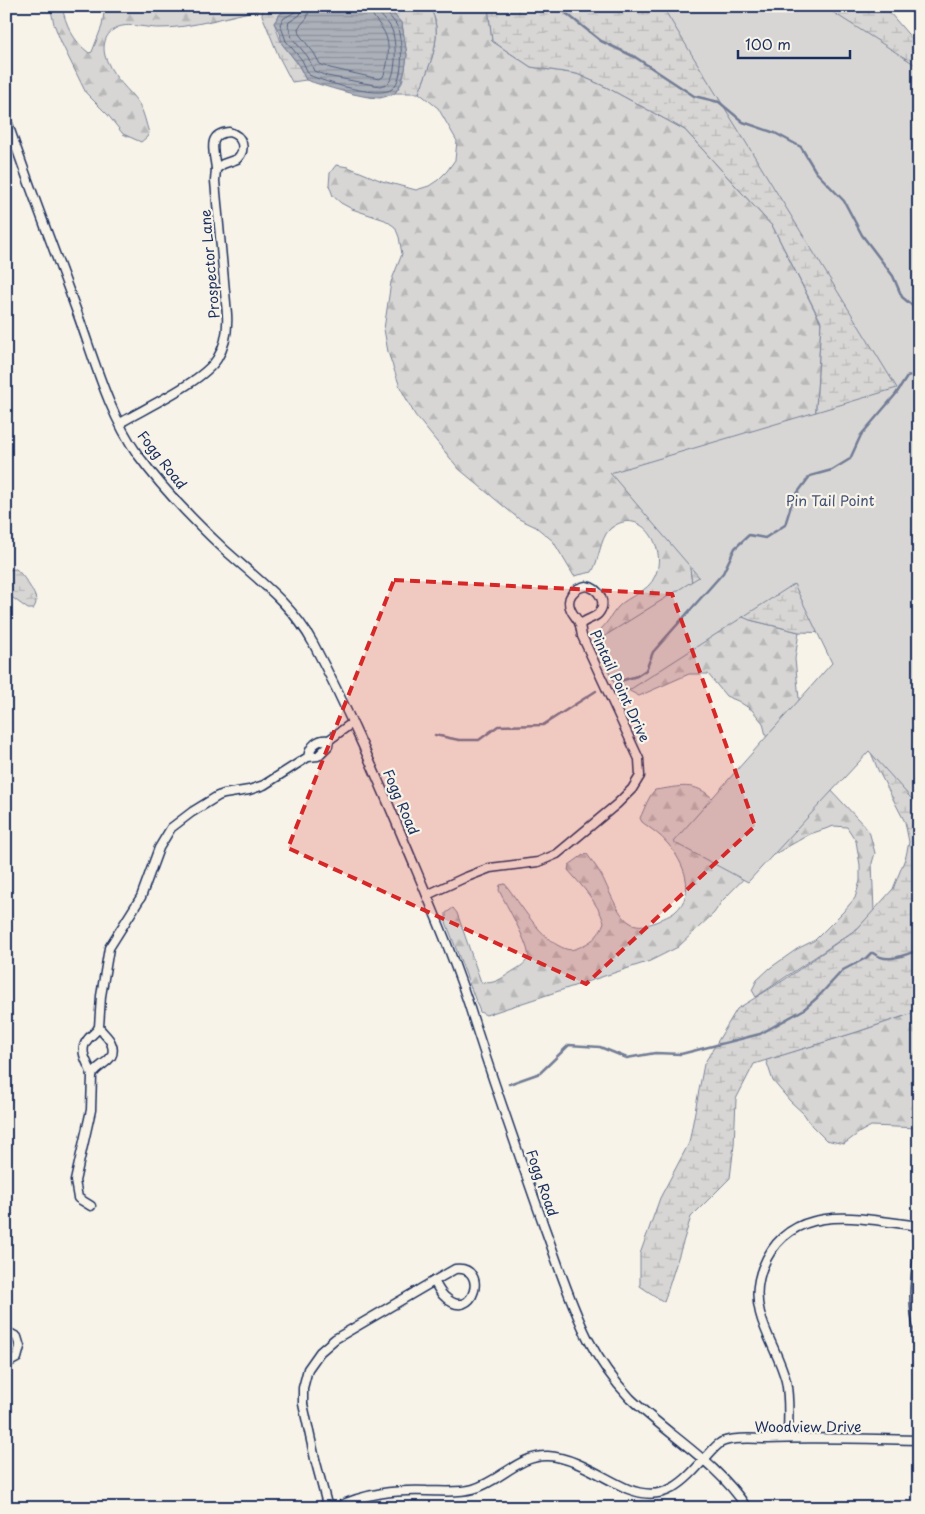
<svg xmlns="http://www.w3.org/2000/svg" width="925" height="1514" font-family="'Playpen Sans',sans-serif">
<defs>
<pattern id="forest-firs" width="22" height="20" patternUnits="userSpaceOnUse" patternTransform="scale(1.25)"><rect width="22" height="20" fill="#d7d6d4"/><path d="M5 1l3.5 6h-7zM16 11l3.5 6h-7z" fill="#b8b8b8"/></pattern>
<pattern id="wetland-marsh" width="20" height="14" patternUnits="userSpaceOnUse" patternTransform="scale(1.25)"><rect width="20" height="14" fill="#d7d6d4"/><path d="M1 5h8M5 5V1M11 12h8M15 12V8" fill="none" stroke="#b8b8b8"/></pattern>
<pattern id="water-rules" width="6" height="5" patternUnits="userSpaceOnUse" patternTransform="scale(1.25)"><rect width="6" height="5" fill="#acb0b9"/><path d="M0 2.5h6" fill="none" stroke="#8b909a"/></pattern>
</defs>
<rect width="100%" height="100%" fill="#f7f3e8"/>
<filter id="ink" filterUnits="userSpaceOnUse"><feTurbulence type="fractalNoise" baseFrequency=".02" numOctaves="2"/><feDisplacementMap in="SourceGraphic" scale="10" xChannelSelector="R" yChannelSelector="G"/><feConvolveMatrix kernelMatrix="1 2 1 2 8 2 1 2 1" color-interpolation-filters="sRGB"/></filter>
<g filter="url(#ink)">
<g fill="url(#forest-firs)" stroke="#798299">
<path d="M50,6H62C65,24 74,42 89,53L92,52L102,26L105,6H148L156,9L162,6H266L263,9C232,15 189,29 158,28C145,28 124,21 113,30C103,37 102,51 107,61C115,80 128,88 139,104C144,112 146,124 149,133L147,137L141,142L123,134L108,115L86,93L61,42L54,24Z"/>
<path d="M429,6H488L492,41L531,67L577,74L606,87L685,130L773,227L821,323L815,426L698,546L690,568L692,583L750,620L799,632L795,659L802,728L830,789L869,831L875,853L872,863L874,911L858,928L756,997L752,990L757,980L770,968L797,949L815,940L843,912L855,898L860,881V865L856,841L847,827L834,826L810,834L759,863L722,901L714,913L678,947L650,961L486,1015L480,1012L446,922V913L453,908L457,913L481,982C493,985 501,979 510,973C516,969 525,965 528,958C532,948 504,902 499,890L500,885L505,884C521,904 541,941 566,949C572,951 578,948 584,945C594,940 600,934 604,922C597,902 582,886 568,870L569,865L583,855L587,854C592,861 598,869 602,876C608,888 618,915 629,922C638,928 649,925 658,921C663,918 670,916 675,912C697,893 684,863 668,844C661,835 651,829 642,822L640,818C644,810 649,795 655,790C679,787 695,780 714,800L767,740L763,723L752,710L738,701L726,696L708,674H689L639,696L626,689L598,640L599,631C607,624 611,615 618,607C629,595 648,593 655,576C669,546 638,503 609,530C600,539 599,561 592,572L574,576L553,541L536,527L519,519L459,469L415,415L400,387L388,352L384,329L391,282L402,254L399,237L395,227L385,220L352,209L341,203L333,196L329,185L330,173L336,165L348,167L382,181L416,190L429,186L438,180L447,171L455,160L457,141L438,108L419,93C429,65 446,34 429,6Z"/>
<polygon points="919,1011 919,1128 871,1126 860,1132 844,1144 826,1140 812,1126 804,1114 790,1101 773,1081 766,1060 857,1032"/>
</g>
<g fill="url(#wetland-marsh)" stroke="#798299">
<path d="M266,6H295L280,14L274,23C277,29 280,42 283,45C294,59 298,63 306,80L292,82L279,57L262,15L263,9Z"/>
<path d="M387,6H429C446,34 429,65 419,93H395L402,83L405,70L407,55L402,24Z"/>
<polygon points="488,6 884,6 919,47 919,1011 857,1032 754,1064 736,1099 734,1145 730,1178 691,1217 664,1302 640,1286 640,1254 660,1198 689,1143 704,1064 737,1009 784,980 858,928 893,889 906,856 909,842 905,822 878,770 870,750 833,633 799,632 750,620 718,607 692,583 690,568 698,546 815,426 821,322 773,227 685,130 606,87 577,74 531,67 492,41"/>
<path d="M16,569C21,572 37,595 36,601C36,604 35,606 33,609H28L6,593V570Z"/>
</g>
<polygon fill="#d7d6d4" stroke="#798299" points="662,6 823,6 919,67 919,807 869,751 748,882 673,842 832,663 794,584 620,696 595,642 699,577 610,473 897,388"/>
<path fill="url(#water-rules)" stroke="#727c95" d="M295,6H387L402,24L407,55L405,70L401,83L395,93C390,95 385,97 380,98C361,98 324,86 306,80L298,63L282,44L280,33L274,23L280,14Z"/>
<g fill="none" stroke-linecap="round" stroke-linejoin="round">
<g stroke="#556382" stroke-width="1">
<path d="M296,6L295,12L284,18L280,24L286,41L302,60L309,75C324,82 379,99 392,89C405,78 402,43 398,29C396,20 385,15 384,6"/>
<path d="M303,6L300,15L289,22L288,25L292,38L308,57L314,71L327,76L380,86C380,86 387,84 387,84C398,76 396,40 392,30C388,20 378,17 378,6"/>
<path d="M310,6L307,18L298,28L299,34L314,53L320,64L330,68L379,79L383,77C389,64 391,42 383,30C378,21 371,17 370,6"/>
</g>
<g stroke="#727c95" stroke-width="2.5">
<polyline points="557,6 601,41 635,57 694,96 719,102 743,122 775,133 801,147 816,172 844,201 862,235 893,276 902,297 914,307 919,322"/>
<polyline points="617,682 637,676 646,670 653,652 723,573 735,548 749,535 765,538 785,525 793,499 810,476 832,470 850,459 861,435 896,394 907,377 919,372"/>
<polyline points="435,735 459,740 479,740 498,726 543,725 596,691"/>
<path d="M509,1084L540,1073L569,1045L600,1047L627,1058L655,1053L681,1054L760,1034L803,1010L818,997L843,970L866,958L871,953H873C887,964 904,955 919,950"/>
</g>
<defs>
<g id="minor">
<path d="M6,118C28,184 54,249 78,315C95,362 109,414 138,455C162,488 195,522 225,550C257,579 292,604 313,643C348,709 378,779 407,848C431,905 456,962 474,1021C496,1090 520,1158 544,1226C558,1264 570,1303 588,1339C599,1360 613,1380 630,1398C669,1436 717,1462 747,1508"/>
<path d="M229,132C243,136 247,149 237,159L223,164L216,169C215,154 205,134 229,132Z"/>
<path d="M120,423C145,408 202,382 217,359C226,345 228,330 227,314L215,181L216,169"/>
<path d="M586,586C599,588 608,603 598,614C593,619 585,619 580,625C578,619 573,615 571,610C565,598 574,588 586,586Z"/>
<polyline points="329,740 352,723"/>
<polyline points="427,895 464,878 490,868 538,862 557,854 617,804 632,789 640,776 639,759 582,636 580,625"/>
<path d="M99,1027L101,996L109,948L141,897L159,848L171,828L192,812L218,796L224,794L249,790L264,785L308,757L318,756L328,746L329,740C318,738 310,746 308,757"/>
<path d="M99,1027C102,1033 108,1036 111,1043C119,1061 98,1063 92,1075C89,1063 77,1052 88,1039C92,1034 96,1033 99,1027Z"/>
<polyline points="91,1206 78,1198 75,1181 91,1110 92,1075"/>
<path d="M919,1246C916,1274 911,1303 919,1332"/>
<path d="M455,1269C490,1265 473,1324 445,1297C440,1293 437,1286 434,1281Z"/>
<polyline points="6,1331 17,1337 20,1347 17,1358 6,1364"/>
<polyline points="919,1369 919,1379"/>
<path d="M788,1438C788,1419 790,1400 786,1381C780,1357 766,1337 760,1313C755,1294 758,1275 767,1258C797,1200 867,1220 919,1226"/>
<polyline points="328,1508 315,1459 303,1404 303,1388 308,1369 320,1352 335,1339 434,1281"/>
<path d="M335,1508C365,1493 395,1490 427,1491C442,1491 458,1493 473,1489C500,1482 518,1455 548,1456C574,1457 605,1479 628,1489C666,1504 685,1481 708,1455C713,1450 718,1442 725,1441C738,1437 754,1439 767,1439C817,1437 868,1439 919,1440"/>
</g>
</defs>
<use href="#minor" stroke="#1b2f5e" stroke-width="11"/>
<use href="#minor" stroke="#f7f3e8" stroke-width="8"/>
</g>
</g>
<path fill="#d62828" fill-opacity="0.2" stroke="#d62828" stroke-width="4" stroke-dasharray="10 6" stroke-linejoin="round" d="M394,580L672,594L755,826L586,984L288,848Z"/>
<g text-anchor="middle" stroke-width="4.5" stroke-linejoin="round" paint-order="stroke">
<g font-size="14" fill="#1b2f5e" stroke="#f7f3e8">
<text transform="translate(210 264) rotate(-95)" y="5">Prospector Lane</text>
<text transform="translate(162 460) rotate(52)" y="5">Fogg Road</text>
<text transform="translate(620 686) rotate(65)" y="5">Pintail Point Drive</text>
<text transform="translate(401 802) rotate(67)" y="5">Fogg Road</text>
<text transform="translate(542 1183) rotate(71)" y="5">Fogg Road</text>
<text x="808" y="1432">Woodview Drive</text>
</g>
<g font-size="14" fill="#415076" stroke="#f7f3e8">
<text x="830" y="506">Pin Tail Point</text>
</g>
</g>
<rect width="925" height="1514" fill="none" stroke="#f7f3e8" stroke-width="25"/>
<rect x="12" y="12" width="900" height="1489" fill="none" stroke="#1b2f5e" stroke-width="2" filter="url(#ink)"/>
<path d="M738 50v8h112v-8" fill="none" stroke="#1b2f5e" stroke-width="2.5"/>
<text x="745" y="50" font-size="15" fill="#1b2f5e" stroke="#f7f3e8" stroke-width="4" paint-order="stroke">100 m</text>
</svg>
